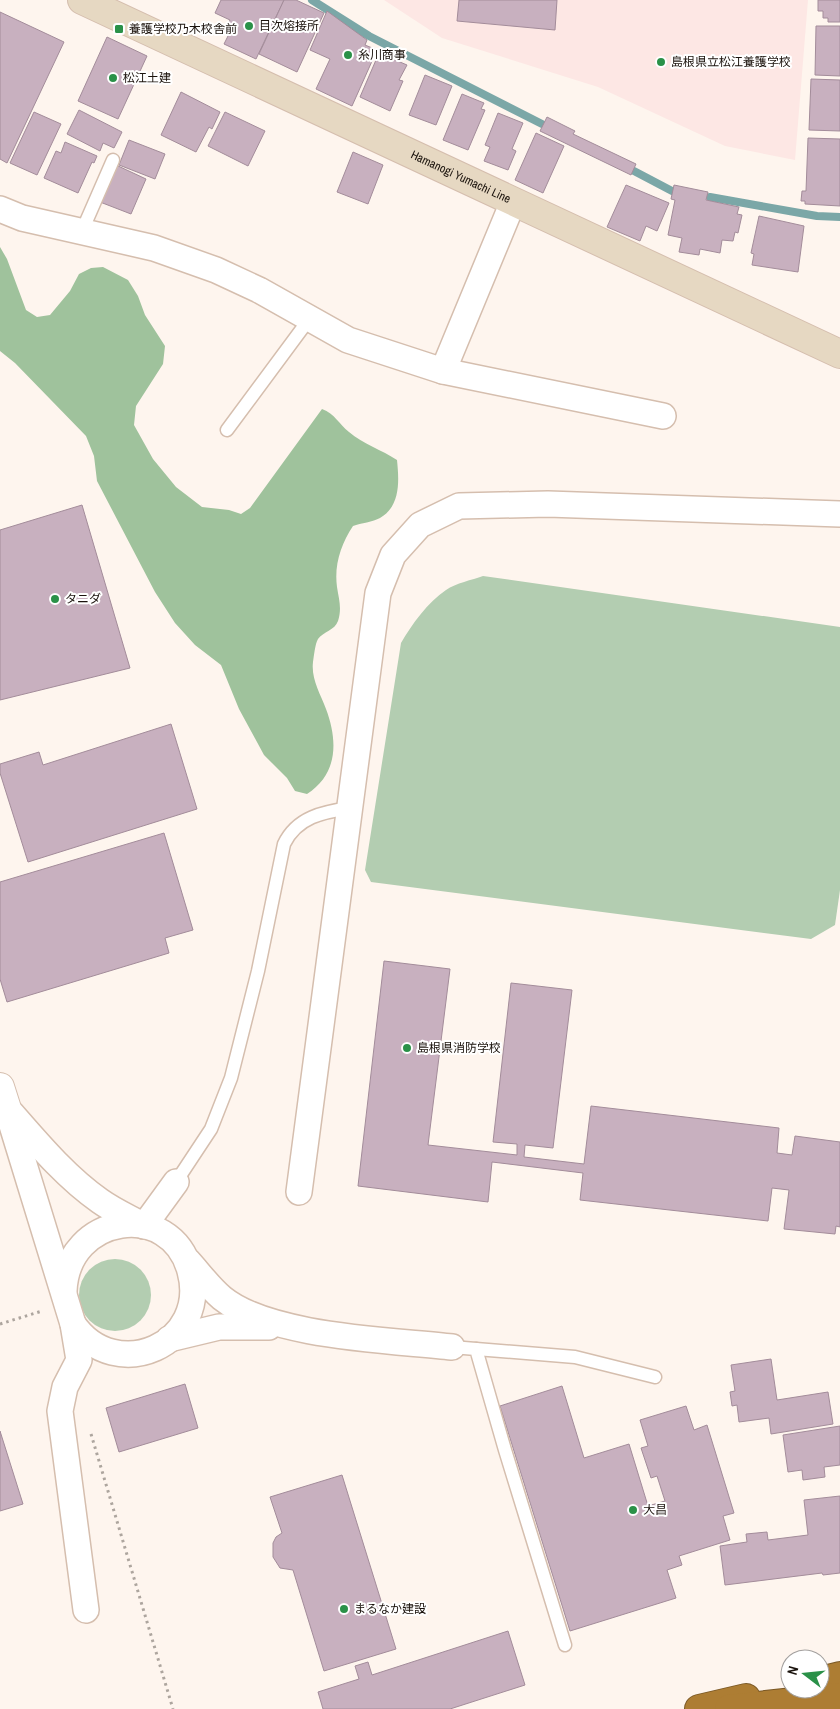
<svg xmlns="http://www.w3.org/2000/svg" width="840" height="1709" font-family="'Archivo Narrow','Noto Sans JP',sans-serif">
<rect width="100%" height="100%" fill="#fef5ee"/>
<polygon fill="#fde7e4" points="384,0 808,0 795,160 725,146 598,87 442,38"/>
<g fill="#b3cdb1">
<path d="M483,576L840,627V890L835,925L811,939L371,882L365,870L401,643C412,624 428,602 446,590C456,583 472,580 483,576Z"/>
<circle cx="115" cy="1295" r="36"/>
</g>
<path fill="#9fc29c" d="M0,247L7,259L26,310L37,317L50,315L70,291L79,274L91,268L103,267L128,280L138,296L145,315L165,346L163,364L136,406L134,425L153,459L176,487L202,507L229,510L241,514L250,508L322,409C335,414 339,424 349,432C363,444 382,450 397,460C399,480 401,506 380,518C373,522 361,523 353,526C341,544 334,565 337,587C339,600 342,608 338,621C335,630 323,632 318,639C315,644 314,656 313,662C311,679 320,693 326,709C338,741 338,774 307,794L295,791L287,778L264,755L239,709L221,665L195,645L175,623L155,592L97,481L94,456L86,436L15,363L0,351Z"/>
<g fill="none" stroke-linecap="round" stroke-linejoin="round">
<g stroke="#7ba7a7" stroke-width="8">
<polyline points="312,0 369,36 542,124"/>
<polyline points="634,171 672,191"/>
<polyline points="710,197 817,216 840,217"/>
</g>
</g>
<g fill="#c8b0bf" stroke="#a38c9a">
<polygon points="221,0 284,0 256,59 224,44 229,34 224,32 230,20 215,13"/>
<polygon points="284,0 296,0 324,13 297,72 259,54"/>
<polygon points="459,0 557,0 555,30 457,21"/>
<polygon points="818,0 840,0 840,22 828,22 828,18 823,18 823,11 818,11"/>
<polygon points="327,11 367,40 365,45 377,50 352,106 316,89 330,59 310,50"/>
<polygon points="0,12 64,42 7,163 0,159"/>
<polygon points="816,26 840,26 840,76 815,75"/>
<polygon points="107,37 147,56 118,119 78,101"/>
<polygon points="379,53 407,65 399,80 403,81 390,111 360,97"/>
<polygon points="425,75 452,86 436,125 409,115"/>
<polygon points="811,79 840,80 840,131 809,130"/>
<polygon points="181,92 220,112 212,129 209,127 196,152 161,135"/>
<polygon points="462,94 484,103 481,109 485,110 468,150 443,140"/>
<polygon points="79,110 122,132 114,148 103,143 100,151 67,134"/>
<polygon points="34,112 61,124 37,175 10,163"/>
<polygon points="225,112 265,131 248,166 208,146"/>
<polygon points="498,113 523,123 512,149 516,151 508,170 484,161 490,147 485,145"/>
<polygon points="547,117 575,131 573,134 636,164 631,175 540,131"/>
<polygon points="536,133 564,146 543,193 515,180"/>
<polygon points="808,138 840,139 840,206 805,204 805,201 801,201 802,191 806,191"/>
<polygon points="129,140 165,154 155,179 119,165"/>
<polygon points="65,142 97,156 94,163 92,162 78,193 44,178 56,151 61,153"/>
<polygon points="353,152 383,165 368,204 337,192"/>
<polygon points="116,165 146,179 131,214 100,202"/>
<polygon points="626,185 669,203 657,231 646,226 640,241 607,227"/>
<polygon points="674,185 708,192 706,200 739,207 737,214 742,215 738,233 735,232 733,241 722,240 720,253 700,249 699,255 679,252 682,238 668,235 675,200 671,199"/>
<polygon points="759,216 804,226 798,272 752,265 754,254 751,253"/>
<polygon points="82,505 130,668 0,700 0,530"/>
<polygon points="171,724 197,809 28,862 0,773 0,764 39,752 43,765"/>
<polygon points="164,833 193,930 165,938 169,953 7,1002 0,979 0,882"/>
<polygon points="384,961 450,969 428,1145 517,1155 517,1144 493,1142 511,983 572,990 553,1148 525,1145 524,1157 584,1164 591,1106 779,1128 777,1153 792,1155 795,1136 840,1142 840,1227 836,1226 835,1234 784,1229 789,1190 772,1188 768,1221 580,1200 583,1173 492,1162 488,1202 358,1186"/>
<polygon points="771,1359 777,1400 828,1392 833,1424 771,1434 769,1418 739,1422 737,1405 732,1406 730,1392 735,1391 731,1365"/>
<polygon points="185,1384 198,1428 119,1452 106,1408"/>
<polygon points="562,1386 584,1458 629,1444 648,1506 665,1501 657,1476 651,1478 641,1448 648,1446 640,1420 686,1406 694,1430 707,1425 734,1513 723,1516 730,1540 679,1556 682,1565 667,1570 676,1598 570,1631 500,1406"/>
<polygon points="840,1426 840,1465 824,1467 825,1477 803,1480 802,1470 788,1472 783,1435"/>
<polygon points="0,1431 23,1504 0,1511"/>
<polygon points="342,1475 396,1649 324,1671 293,1570 280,1568 273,1557 273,1543 276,1537 282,1533 270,1497"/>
<polygon points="840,1496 840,1573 823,1575 822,1573 725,1585 720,1546 747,1542 746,1534 767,1532 768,1540 808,1535 804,1500"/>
<polygon points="508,1631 525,1685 450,1709 323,1709 318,1692 359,1679 355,1666 368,1662 372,1675"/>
</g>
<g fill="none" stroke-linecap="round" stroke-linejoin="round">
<defs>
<g id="service">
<polyline points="82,231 113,160"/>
<polyline points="227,430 310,318"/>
<path d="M176,1182L211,1129L231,1078L258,971L284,844C297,817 323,812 350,808"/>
<polyline points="452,1347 476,1349 505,1450 565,1645"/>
<polyline points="476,1349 575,1357 655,1377"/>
</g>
<g id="minor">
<polyline points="0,209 22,218 154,248 216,270 259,290 348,340 443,371 663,416"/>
<polyline points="443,371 513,202"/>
<polyline points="7,1109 73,1324 79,1360 65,1387 60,1411 86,1610"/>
<path d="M12,1114C39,1145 67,1178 100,1201C114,1211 130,1218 144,1226L176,1182"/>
<polyline points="299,1192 378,593 393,555 420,525 459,506 548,504 840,514"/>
<path d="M188,1261C199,1273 209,1287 222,1298C270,1337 390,1340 452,1347"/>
<path d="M64,1291C67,1214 171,1199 190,1271C210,1344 116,1386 73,1324"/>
<polyline points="169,1339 219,1327 269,1327"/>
</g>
<polyline id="tertiary" points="0,1087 7,1109"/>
<g id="secondary">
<path id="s1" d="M82,0L840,354"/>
</g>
<g id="motorway">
<polyline points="820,1681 840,1676"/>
<polyline points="699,1709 746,1698"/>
<polyline points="729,1709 840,1697"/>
</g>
</defs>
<use href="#service" stroke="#d5beae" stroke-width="15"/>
<use href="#minor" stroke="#d5beae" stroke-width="28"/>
<use href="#tertiary" stroke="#d5beae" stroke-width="30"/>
<use href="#secondary" stroke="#d5beae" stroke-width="30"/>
<use href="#motorway" stroke="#7a5825" stroke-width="30"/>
<g stroke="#ada59e" stroke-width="3" stroke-dasharray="2.5 4" stroke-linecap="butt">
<polyline points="0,1324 42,1311"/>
<polyline points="91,1434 173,1709"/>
</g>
<use href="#service" stroke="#fff" stroke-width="12"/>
<use href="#minor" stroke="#fff" stroke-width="25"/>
<use href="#tertiary" stroke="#fff" stroke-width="28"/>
<use href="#secondary" stroke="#e6d8c2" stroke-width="28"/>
<use href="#motorway" stroke="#ad7d33" stroke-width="28"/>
</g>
<g fill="#2a9148" stroke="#fff" stroke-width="2">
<circle cx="249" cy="26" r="5"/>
<rect x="114" y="24" width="10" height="10" rx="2.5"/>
<circle cx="348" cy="55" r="5"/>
<circle cx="661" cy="62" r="5"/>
<circle cx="113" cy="78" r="5"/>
<circle cx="55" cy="599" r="5"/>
<circle cx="407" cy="1048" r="5"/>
<circle cx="633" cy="1510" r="5"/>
<circle cx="344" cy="1609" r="5"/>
</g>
<g text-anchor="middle" stroke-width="4" stroke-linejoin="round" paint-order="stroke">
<g font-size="12" fill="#1a120c" stroke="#fff" text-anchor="start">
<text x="259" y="30">目次熔接所</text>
<text x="129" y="33">養護学校乃木校舎前</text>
<text x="358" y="59">糸川商事</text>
<text x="671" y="66">島根県立松江養護学校</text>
<text x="123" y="82">松江土建</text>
<text x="65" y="603">タニダ</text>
<text x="417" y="1052">島根県消防学校</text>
<text x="643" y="1514">大昌</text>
<text x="354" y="1613">まるなか建設</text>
</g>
<g font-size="12" fill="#1a120c" stroke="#fff">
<text dy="4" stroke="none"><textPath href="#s1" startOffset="418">Hamanogi Yumachi Line</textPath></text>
</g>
</g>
<g transform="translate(805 1674) rotate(286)"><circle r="24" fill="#ffffff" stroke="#a3a09e"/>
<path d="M0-4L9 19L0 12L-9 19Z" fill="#2a9148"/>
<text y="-8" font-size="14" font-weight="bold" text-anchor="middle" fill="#1a120c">N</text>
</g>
</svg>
